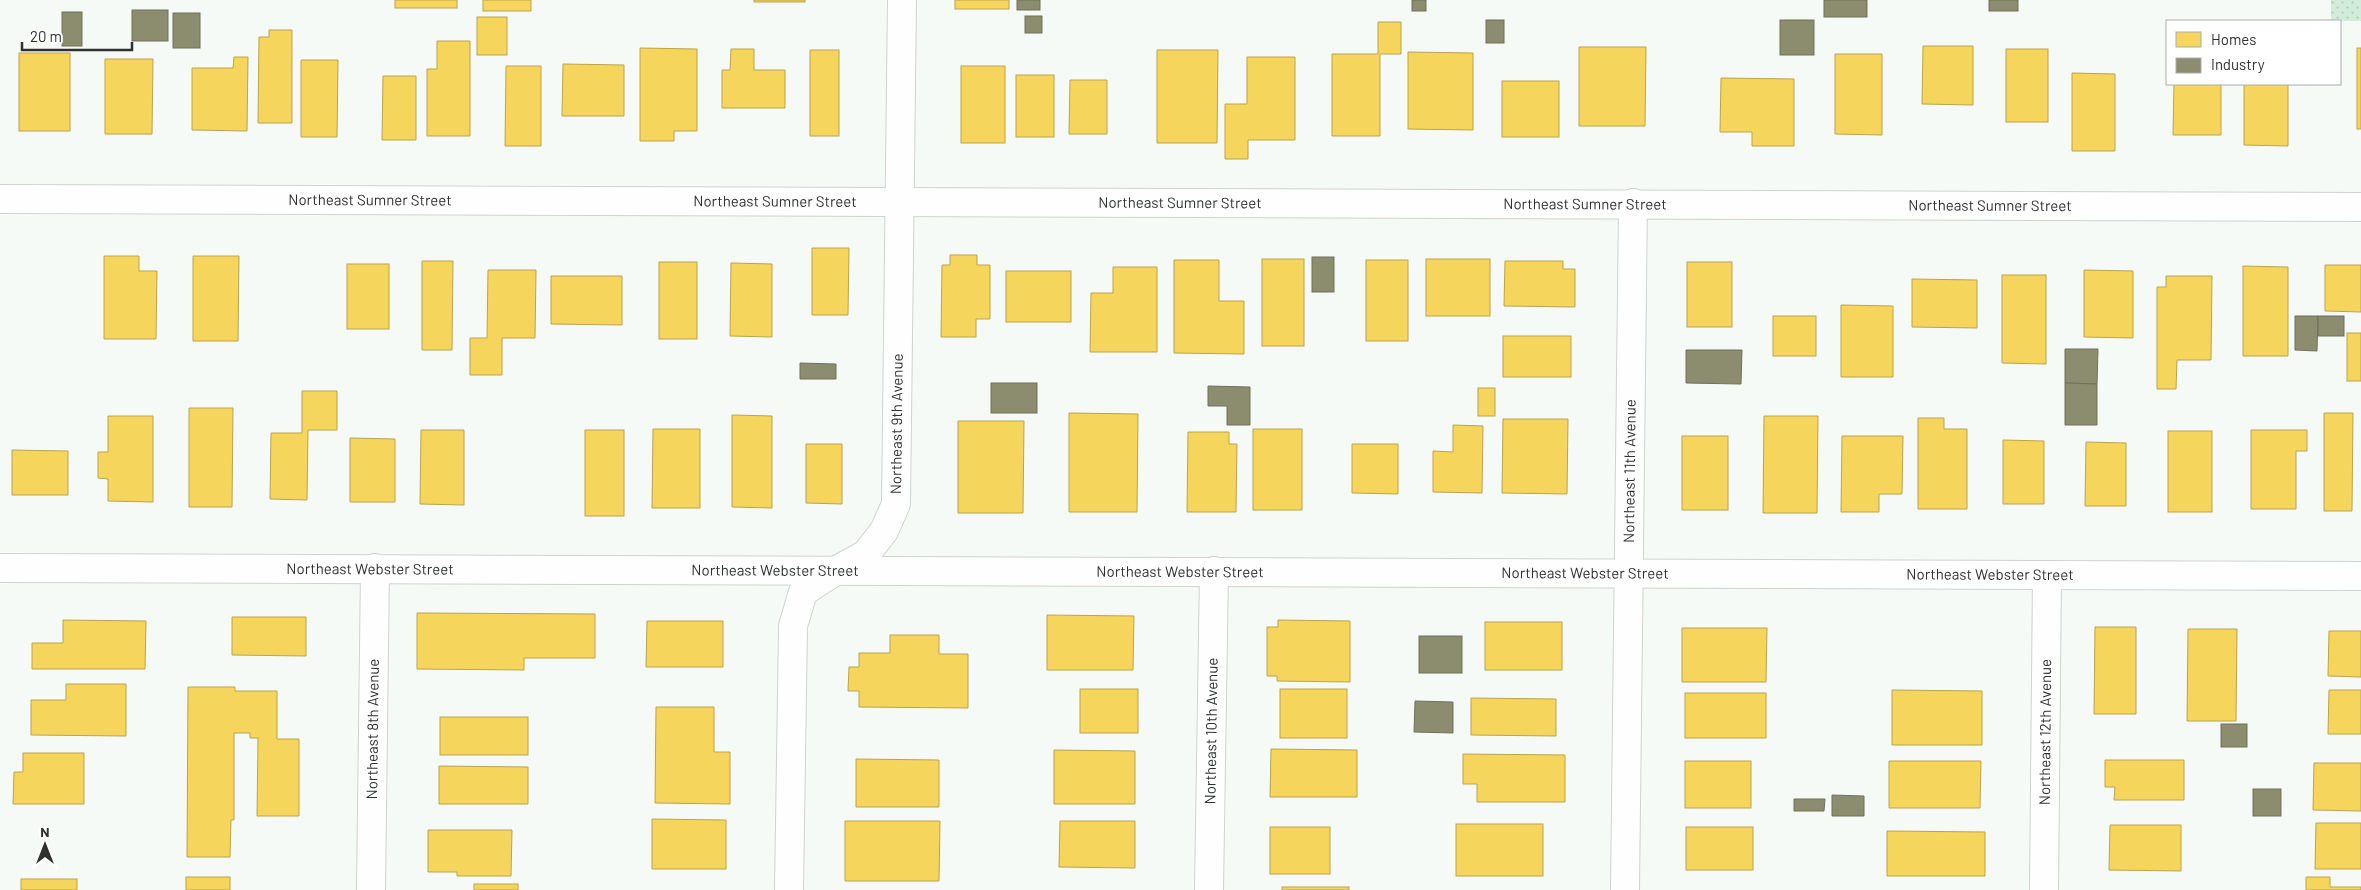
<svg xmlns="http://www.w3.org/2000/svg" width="2361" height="890" font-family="Barlow,sans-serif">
<defs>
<pattern id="green-dots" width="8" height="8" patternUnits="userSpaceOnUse" patternTransform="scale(1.25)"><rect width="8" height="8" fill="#d2ecda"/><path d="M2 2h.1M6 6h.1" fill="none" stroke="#b5cbbb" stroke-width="1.8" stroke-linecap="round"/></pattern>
</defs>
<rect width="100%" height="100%" fill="#f5faf6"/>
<rect fill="url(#green-dots)" x="2331" y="0" width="30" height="21"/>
<g fill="#f6d55c" stroke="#baa44e">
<rect x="395" y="0" width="62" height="8"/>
<rect x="483" y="0" width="48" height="11"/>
<rect x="754" y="0" width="51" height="2"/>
<rect x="955" y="0" width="54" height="9"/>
<rect x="477" y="17" width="30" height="38"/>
<polygon points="1378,22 1401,22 1401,54 1380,54 1380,136 1332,136 1332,54 1378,54"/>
<polygon points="269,30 292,30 292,123 258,123 259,37 269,37"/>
<polygon points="437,41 470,41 470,136 427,136 427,69 437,69"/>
<polygon points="1923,46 1973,46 1973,105 1922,104"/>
<polygon points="1579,47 1646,47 1645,126 1579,126"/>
<polygon points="640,48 697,49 697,131 674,131 674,141 640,141"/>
<rect x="2357" y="48" width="4" height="81"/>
<polygon points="731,49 754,49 754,70 785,70 785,108 722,108 722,70 730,70"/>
<rect x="2006" y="49" width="42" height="73"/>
<rect x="810" y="50" width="29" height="86"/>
<polygon points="1157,50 1218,50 1217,143 1157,143"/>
<polygon points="1408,52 1473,53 1473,130 1408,129"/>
<rect x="19" y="53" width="51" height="78"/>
<polygon points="1835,54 1882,54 1882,135 1835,134"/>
<polygon points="234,57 248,57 247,131 192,130 192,68 233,68"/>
<polygon points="1247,57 1295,57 1295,140 1248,140 1248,159 1225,159 1225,104 1247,104"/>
<polygon points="105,59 153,59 152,134 105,134"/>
<polygon points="301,60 338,60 337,137 301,137"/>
<polygon points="563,64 624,65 624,116 562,116"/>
<polygon points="506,66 541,66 541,146 505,146"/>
<rect x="961" y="66" width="44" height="77"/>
<polygon points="2072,73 2115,74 2115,151 2072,151"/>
<rect x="1016" y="75" width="38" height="62"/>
<polygon points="383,76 416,76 416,140 382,140"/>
<polygon points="1721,78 1794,79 1794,146 1752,146 1752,132 1720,132"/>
<polygon points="1070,80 1107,80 1107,134 1069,134"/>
<rect x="1502" y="81" width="57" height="56"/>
<polygon points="2174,84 2221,84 2221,135 2173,135"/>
<polygon points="2244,84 2288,84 2288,146 2244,145"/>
<polygon points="812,248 849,248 848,315 812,315"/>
<polygon points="950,255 977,255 977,265 990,265 990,319 976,319 976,337 941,337 942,265 950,265"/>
<polygon points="104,256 139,256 139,271 157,271 156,339 104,339"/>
<polygon points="193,256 239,256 238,341 193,341"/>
<rect x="1262" y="259" width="42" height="87"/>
<rect x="1426" y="259" width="64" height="57"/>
<polygon points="1174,260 1219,260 1219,301 1244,301 1244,354 1174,353"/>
<rect x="1366" y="260" width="42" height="81"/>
<polygon points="422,261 453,261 452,350 422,350"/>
<polygon points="1505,261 1563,261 1563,269 1575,269 1575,307 1504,306"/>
<rect x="659" y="262" width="38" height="77"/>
<rect x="1687" y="262" width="45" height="65"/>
<polygon points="731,263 772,264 772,337 730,336"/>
<rect x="347" y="264" width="42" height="65"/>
<polygon points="2325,265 2361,265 2361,312 2325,311"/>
<polygon points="2243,266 2288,267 2288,356 2243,356"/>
<polygon points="1113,267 1157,267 1157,352 1090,352 1091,293 1113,293"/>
<polygon points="488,270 536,270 535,338 502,338 502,375 470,375 470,338 487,338"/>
<polygon points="2084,270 2133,271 2133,338 2084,337"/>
<rect x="1006" y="271" width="65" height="51"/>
<polygon points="2002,275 2046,275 2046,364 2002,363"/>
<polygon points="551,276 622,276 622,325 551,324"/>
<polygon points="2166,276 2212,276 2211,360 2177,360 2176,389 2157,389 2157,287 2166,287"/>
<polygon points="1912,279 1977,280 1977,328 1912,327"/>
<polygon points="1841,305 1893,306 1893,377 1841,377"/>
<rect x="1773" y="316" width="43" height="40"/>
<rect x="2347" y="333" width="14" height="48"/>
<rect x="1503" y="336" width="68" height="41"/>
<rect x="1478" y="388" width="17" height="28"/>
<polygon points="302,391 337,391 337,430 308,430 307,500 270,499 271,433 302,433"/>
<polygon points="189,408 233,408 232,507 189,507"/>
<polygon points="1069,413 1138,414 1137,512 1069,512"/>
<polygon points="2324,413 2353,413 2352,511 2324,511"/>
<polygon points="732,415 772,416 772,508 732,507"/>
<polygon points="108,416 153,416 153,502 108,501 108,479 98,478 98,452 108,452"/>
<polygon points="1764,416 1818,416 1817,513 1763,513"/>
<polygon points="1918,418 1944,418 1944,429 1967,429 1967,509 1918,509"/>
<polygon points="1503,419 1568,419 1567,494 1502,493"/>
<polygon points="958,421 1024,421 1023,513 958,513"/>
<polygon points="1453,425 1483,426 1482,493 1433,492 1433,451 1453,452"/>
<polygon points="653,429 700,429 700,508 652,508"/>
<rect x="1253" y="429" width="49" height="81"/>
<polygon points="421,430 464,430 464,505 420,504"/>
<rect x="585" y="430" width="39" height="86"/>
<polygon points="2251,430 2307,430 2307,451 2296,451 2296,509 2251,509"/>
<rect x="2168" y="431" width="44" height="81"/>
<polygon points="1188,432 1229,432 1229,444 1237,444 1236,512 1187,512"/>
<rect x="1682" y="436" width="46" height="74"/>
<polygon points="1842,436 1903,436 1902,494 1879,494 1879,512 1841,512"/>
<polygon points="350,438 395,439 395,502 350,502"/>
<polygon points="2003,440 2044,441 2044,504 2003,504"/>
<polygon points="2086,442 2126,443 2126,506 2085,506"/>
<polygon points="806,444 842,444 842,504 806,503"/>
<polygon points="1352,444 1398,444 1398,494 1352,493"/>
<polygon points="12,450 68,451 68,495 12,495"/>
<polygon points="417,613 595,614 595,658 524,658 524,670 417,669"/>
<polygon points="1047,615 1134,616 1133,670 1047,670"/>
<polygon points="232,617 306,617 306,656 232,655"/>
<polygon points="63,620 146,621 145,669 32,669 32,643 63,643"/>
<polygon points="1278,620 1350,621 1350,682 1277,681 1277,676 1267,676 1267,627 1278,627"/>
<polygon points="647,621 723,621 723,667 646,667"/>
<rect x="1485" y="622" width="77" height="48"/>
<polygon points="2095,627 2136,627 2136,714 2094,714"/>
<polygon points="1682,628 1767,628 1766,682 1682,682"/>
<polygon points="2188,629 2237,629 2236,721 2187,721"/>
<polygon points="2329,631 2361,631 2361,677 2328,676"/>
<polygon points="890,635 939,635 939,654 968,654 968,708 859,707 859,691 848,691 849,667 859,667 859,653 890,653"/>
<polygon points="66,684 126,684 126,736 31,735 31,700 66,700"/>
<polygon points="188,687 235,687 235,691 277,691 277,739 299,739 299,816 257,816 258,738 250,738 250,733 234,733 234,820 231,820 230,857 187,857"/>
<rect x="1080" y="689" width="58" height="44"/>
<rect x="1280" y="689" width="67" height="49"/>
<polygon points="1892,690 1982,691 1982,745 1892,745"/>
<polygon points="2329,690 2361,690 2361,734 2328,734"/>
<rect x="1685" y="693" width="81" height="45"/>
<polygon points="1471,698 1556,699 1556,736 1471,735"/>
<polygon points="656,707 714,707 714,752 730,752 730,804 655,803"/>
<rect x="440" y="717" width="88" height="38"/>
<polygon points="1271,749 1357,750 1357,797 1270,797"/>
<polygon points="1054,750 1135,751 1135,804 1054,804"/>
<polygon points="23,753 84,753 84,804 13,804 14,772 23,772"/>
<polygon points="1463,754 1565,755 1565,802 1477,802 1477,784 1463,784"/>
<polygon points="856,759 939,760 939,807 856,807"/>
<polygon points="2105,760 2184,760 2184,800 2114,800 2115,787 2105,787"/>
<rect x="1685" y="761" width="66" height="47"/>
<polygon points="1889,761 1981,761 1980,808 1889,808"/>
<polygon points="2314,763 2361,763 2361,811 2313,810"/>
<polygon points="439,766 528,767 528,804 439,804"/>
<polygon points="652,819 726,820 726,869 652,869"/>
<polygon points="845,821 940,821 939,881 845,881"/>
<polygon points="1060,821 1135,821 1135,868 1059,867"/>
<polygon points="2316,823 2361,823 2361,869 2315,869"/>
<rect x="1456" y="824" width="87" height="52"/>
<polygon points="2110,825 2181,825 2181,871 2109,870"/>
<rect x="1270" y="827" width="60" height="47"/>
<rect x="1686" y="827" width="67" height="43"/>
<polygon points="428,830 512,830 511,876 457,876 457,872 428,872"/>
<polygon points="1887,831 1985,832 1985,876 1887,876"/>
<rect x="186" y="877" width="44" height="13"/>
<polygon points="2306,877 2330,877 2330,887 2361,887 2361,890 2306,890"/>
<rect x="21" y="879" width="56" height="11"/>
<rect x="474" y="884" width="44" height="6"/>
<rect x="1282" y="887" width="67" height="3"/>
</g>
<g fill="#8c8c6e" stroke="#70715b">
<rect x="1017" y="0" width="23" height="10"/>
<rect x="1412" y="0" width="14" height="11"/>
<rect x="1824" y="0" width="43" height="17"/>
<rect x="1989" y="0" width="29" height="11"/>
<rect x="132" y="10" width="36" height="31"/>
<rect x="62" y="12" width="20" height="34"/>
<rect x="173" y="13" width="27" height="35"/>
<rect x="1025" y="16" width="17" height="17"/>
<rect x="1486" y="20" width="18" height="23"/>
<rect x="1780" y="20" width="34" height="35"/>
<rect x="1312" y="257" width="22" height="35"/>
<polygon points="2295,316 2318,316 2317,351 2295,350"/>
<rect x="2318" y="316" width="26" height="20"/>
<polygon points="2065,349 2098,349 2097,384 2065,383"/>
<polygon points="1686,350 1742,350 1741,384 1686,383"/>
<polygon points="800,363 836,364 836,379 800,379"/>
<rect x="991" y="383" width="46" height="30"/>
<polygon points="2065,383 2097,384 2097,425 2065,425"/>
<polygon points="1208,386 1250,387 1250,425 1227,425 1227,406 1208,406"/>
<rect x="1419" y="636" width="43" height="37"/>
<polygon points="1415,701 1453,702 1453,733 1414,732"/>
<rect x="2221" y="724" width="26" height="23"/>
<rect x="2253" y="789" width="28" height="27"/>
<polygon points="1832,795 1864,796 1864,816 1832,816"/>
<polygon points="1794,799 1825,799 1824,811 1794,811"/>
</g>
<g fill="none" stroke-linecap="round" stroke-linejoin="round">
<defs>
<g id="street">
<path id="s1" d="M0,199L2361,207"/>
<path id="s2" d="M0,568L2361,576"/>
<path id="s3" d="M371,890L375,568"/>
<path id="s4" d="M789,890L793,626L803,592L837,570L866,554L884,531L896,504L902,0"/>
<path id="s5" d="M1209,890L1214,571"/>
<path id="s6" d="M1625,890L1633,203"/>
<path id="s7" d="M2044,890L2047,575"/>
</g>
</defs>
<use href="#street" stroke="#ced3d0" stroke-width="30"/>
<use href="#street" stroke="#fefefe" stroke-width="28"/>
</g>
<g text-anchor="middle" stroke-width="5" stroke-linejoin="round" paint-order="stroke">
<g font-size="15" fill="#2e322f" stroke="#fff">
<text dy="5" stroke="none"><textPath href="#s1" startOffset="370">Northeast Sumner Street</textPath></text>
<text dy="5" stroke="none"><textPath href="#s1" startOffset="775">Northeast Sumner Street</textPath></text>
<text dy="5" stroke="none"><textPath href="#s1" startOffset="1180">Northeast Sumner Street</textPath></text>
<text dy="5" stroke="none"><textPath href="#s1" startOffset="1585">Northeast Sumner Street</textPath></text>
<text dy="5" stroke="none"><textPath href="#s1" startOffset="1990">Northeast Sumner Street</textPath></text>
<text dy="5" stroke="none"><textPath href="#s4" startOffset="512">Northeast 9th Avenue</textPath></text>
<text dy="5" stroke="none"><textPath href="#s6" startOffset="419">Northeast 11th Avenue</textPath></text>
<text dy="5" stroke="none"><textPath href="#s2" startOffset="370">Northeast Webster Street</textPath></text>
<text dy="5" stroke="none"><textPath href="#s2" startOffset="775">Northeast Webster Street</textPath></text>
<text dy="5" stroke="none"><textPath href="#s2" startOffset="1180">Northeast Webster Street</textPath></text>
<text dy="5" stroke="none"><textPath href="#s2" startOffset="1585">Northeast Webster Street</textPath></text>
<text dy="5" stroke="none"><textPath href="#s2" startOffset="1990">Northeast Webster Street</textPath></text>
<text dy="5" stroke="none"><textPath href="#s3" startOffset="161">Northeast 8th Avenue</textPath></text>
<text dy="5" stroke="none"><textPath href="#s5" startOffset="159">Northeast 10th Avenue</textPath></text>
<text dy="5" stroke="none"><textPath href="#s7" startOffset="158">Northeast 12th Avenue</textPath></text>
</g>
</g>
<rect x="2166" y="20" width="175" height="65" fill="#ffffff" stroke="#abadac"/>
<rect x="2176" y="32" width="25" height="15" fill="#f6d55c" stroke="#abadac"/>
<text x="2211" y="45" font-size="15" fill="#2e322f">Homes</text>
<rect x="2176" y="58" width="25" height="15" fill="#8c8c6e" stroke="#abadac"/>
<text x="2211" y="70" font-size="15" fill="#2e322f">Industry</text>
<g transform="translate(45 845)" stroke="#ffffff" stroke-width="4" paint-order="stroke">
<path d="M0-4L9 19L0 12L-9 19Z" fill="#2e322f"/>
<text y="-8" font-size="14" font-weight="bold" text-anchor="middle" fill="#2e322f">N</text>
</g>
<path d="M22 42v8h110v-8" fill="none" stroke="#2e322f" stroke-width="2.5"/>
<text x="30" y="42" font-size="15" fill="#2e322f" stroke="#ffffff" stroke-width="4" paint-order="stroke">20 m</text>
</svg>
